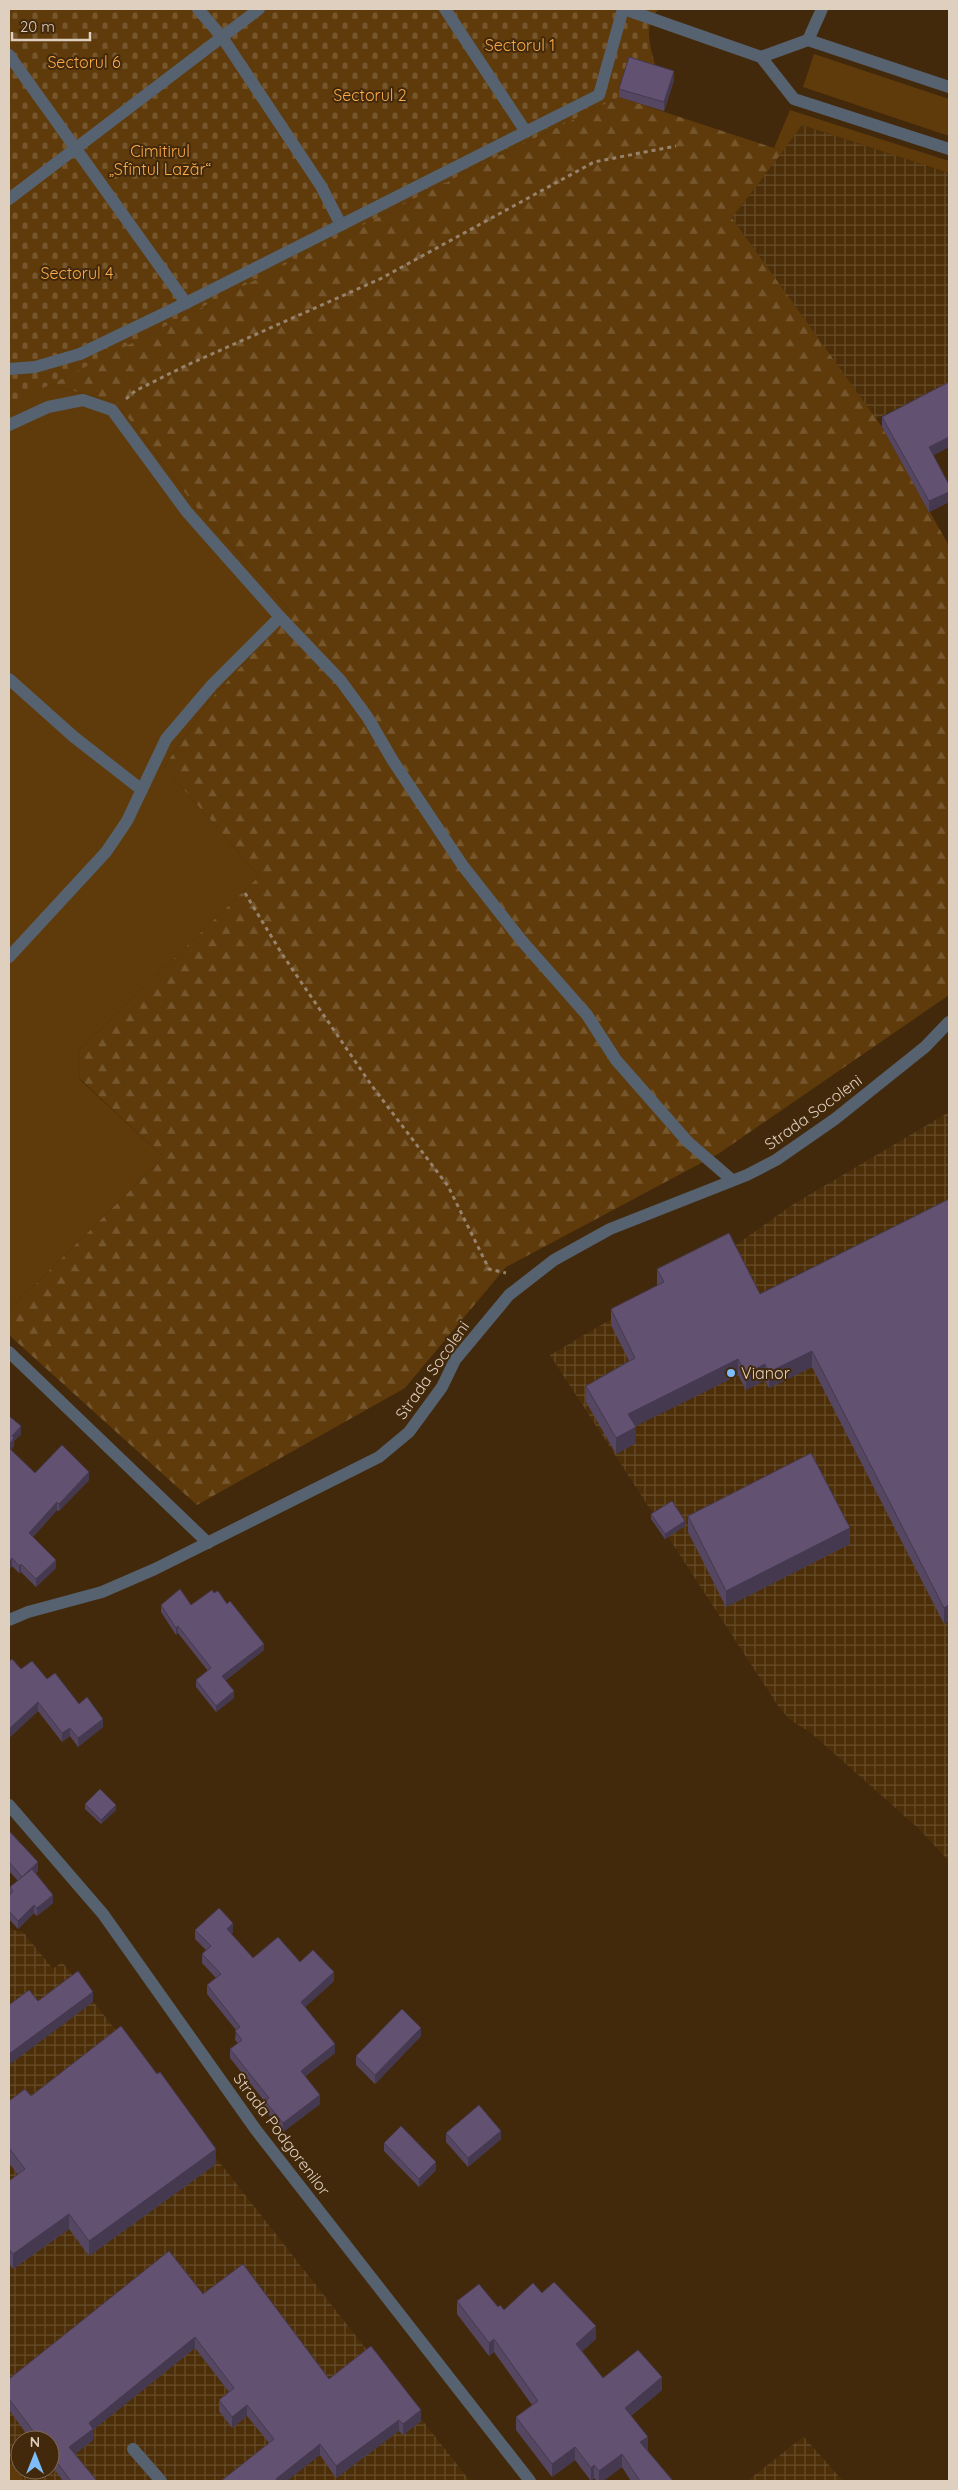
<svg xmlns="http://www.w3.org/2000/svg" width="958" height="2490" font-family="Quicksand,sans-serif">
<defs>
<pattern id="industrial-grid" width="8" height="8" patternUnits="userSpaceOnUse" patternTransform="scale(1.25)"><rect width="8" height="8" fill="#4c2f08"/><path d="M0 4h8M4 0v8" fill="none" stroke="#654c2a"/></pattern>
<pattern id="forest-firs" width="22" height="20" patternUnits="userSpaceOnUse" patternTransform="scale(1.25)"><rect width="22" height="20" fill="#5f3b0b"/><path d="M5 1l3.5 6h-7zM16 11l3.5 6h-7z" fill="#76562d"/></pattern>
<pattern id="cemetery-stones" width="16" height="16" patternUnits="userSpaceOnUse" patternTransform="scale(1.25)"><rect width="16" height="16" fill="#5f3b0b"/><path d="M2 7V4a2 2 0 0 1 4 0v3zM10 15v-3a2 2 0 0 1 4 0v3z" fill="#76562d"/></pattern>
</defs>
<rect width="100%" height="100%" fill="#42290b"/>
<g fill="url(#industrial-grid)" fill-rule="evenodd">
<polygon points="802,125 949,173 949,383 876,419 732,218"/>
<polygon points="949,1112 949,1861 919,1829 810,1732 790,1720 778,1706 550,1355 729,1250 792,1205"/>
<path d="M9,1929L23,1932L53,1969L62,1962L470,2481H23L9,2462ZM20,2440H50V2470H20Z"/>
<polygon points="803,2436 843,2481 747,2481 803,2437"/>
</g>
<g fill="url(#forest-firs)">
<polygon points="619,97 783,151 732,218 882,427 949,546 949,995 718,1154 506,1267 405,1388 197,1505 9,1335 9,1310 164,1157 80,1079 78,1051 259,876 164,767 208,702 291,612 195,506 116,402 49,385 480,165"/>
<polygon points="9,2462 23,2479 23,2481 9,2481"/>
</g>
<path fill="url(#cemetery-stones)" d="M9,9H659C640,25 653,55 658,75L674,80L664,111L619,97L480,165L9,406Z"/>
<g fill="#5f3b0b">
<polygon points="814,54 949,99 949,136 803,87"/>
<polygon points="790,110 949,161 949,173 802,125 783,151 774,148"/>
<polygon points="49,385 116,402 195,506 291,612 208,702 164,767 259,876 78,1051 80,1080 164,1157 9,1310 9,406"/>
</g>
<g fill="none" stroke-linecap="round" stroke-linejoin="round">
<g stroke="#97826c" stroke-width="3" stroke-dasharray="4 4" stroke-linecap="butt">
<polyline points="126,399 135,391 185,366 380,279 594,162 676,146"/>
<polyline points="245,893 282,954 372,1086 448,1186 489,1269 506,1273"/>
</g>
<g stroke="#56626f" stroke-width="12">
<polyline points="198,9 222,37 321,186 341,225"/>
<polyline points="445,9 526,132"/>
<polyline points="624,9 761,57 794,99 949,149"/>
<polyline points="808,40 822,9"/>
<polyline points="9,55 186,303"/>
<polyline points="761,57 808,40 949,87"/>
<polyline points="9,199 259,9"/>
<polyline points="9,369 35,367 80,354 186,303 599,95 623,9"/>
<polyline points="9,425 48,407 83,400 112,410 187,512 280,617 341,681 368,718 393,761 463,866 522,941 587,1015 616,1060 688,1142 732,1180"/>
<polyline points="9,679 74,737 142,790"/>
<polyline points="9,957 106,852 127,821 166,739 212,685 280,617"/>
<polyline points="9,1352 208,1543"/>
<polyline points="9,1620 28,1612 102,1592 155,1569 379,1457 409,1432 442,1387 455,1360 509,1295 554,1260 610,1229 747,1175 776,1160 835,1119 925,1047 949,1022"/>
<polyline points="9,1805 103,1914 256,2130 530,2481"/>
<polyline points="133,2449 161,2481"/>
</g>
</g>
<g fill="#554662">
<polygon points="674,80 664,111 619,97 619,89"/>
<polygon points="949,382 949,447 933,455 949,485 949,502 929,512 882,427 882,417"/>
<polygon points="949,1199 944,1624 812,1367 769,1388 765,1380 746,1390 738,1375 635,1426 636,1443 616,1454 586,1402 586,1386 629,1361 611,1325 611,1309 657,1286 657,1269 760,1294"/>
<polygon points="9,1416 21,1434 14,1441 14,1446 11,1450 35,1473 89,1480 59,1511 57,1510 33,1537 56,1568 36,1587 21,1572 19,1573 12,1566 9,1569"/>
<polygon points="651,1514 685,1526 665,1539 651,1519"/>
<polygon points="688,1516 850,1544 726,1607 688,1532"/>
<polygon points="214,1593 227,1604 264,1650 225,1681 234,1698 216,1712 196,1687 196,1680 208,1671 178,1633 176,1635 161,1612 161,1605 191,1605"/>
<polygon points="9,1662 21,1669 47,1679 79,1704 103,1727 78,1747 70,1736 62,1742 38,1711 9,1738"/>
<polygon points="85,1804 116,1810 101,1824 85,1809"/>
<polygon points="9,1831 38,1871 36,1873 53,1903 37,1916 34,1913 18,1929 9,1919 9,1896 10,1894 10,1887 18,1881 9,1871"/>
<polygon points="195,1930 233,1932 231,1934 253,1958 300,1962 334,1981 305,2007 335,2053 305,2076 320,2104 283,2132 265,2110 265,2102 230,2058 230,2049 238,2043 235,2040 236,2030 207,1994 207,1985 216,1978 202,1963 202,1954 206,1950 195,1939"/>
<polygon points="421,2036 375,2084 356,2065 356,2056"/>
<polygon points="31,2096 216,2164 89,2256 69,2229 13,2269 9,2264 9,2181 18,2175 9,2163 9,2101"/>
<polygon points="446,2133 501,2139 468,2167 446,2142"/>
<polygon points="384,2143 436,2170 419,2187 384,2151"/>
<polygon points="542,2293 596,2339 582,2351 603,2378 662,2390 631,2416 648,2450 647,2450 673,2481 631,2481 622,2467 603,2481 597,2481 594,2478 591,2481 575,2460 552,2477 516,2430 516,2417 532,2405 494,2352 489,2356 457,2314 457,2301 498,2307 504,2310"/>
<polygon points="203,2294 329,2379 421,2421 403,2435 399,2431 336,2478 320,2455 269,2443 247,2416 232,2428 219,2411 219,2400 229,2392 195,2348 93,2430 93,2440 75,2454 97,2481 63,2481 50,2464 50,2440 31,2440 9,2410 9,2379"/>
</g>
<g fill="#453950">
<polygon points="674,71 674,80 664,111 664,102"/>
<polygon points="949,437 949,447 929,458 929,447"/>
<polygon points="949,492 949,502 929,512 929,501"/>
<polygon points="812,1351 812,1367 769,1388 769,1372"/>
<polygon points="738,1359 738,1375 628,1430 628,1414"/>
<polygon points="765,1364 765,1380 746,1390 746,1374"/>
<polygon points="21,1426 21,1434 14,1441 14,1446 9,1453 9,1445 12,1436"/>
<polygon points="636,1427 636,1443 616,1454 616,1438"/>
<polygon points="89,1472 89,1480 59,1511 59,1504"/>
<polygon points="57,1502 57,1510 29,1541 29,1533"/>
<polygon points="685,1521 685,1526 665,1539 665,1534"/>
<polygon points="850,1528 850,1544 726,1607 726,1591"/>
<polygon points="12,1558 12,1566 9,1569 9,1562"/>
<polygon points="56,1560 56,1568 36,1587 36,1579"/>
<polygon points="21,1564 21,1572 19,1573 19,1566"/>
<polygon points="949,1605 949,1621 944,1624 944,1608"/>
<polygon points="178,1626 178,1633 176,1635 176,1628"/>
<polygon points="264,1644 264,1650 222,1683 222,1676"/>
<polygon points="234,1691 234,1698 216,1712 216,1706"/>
<polygon points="38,1702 38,1711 9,1738 9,1729"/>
<polygon points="103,1719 103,1727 78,1747 78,1738"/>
<polygon points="70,1728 70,1736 62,1742 62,1733"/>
<polygon points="116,1805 116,1810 101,1824 101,1820"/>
<polygon points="38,1862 38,1871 22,1885 22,1877"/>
<polygon points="53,1895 53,1903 37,1916 37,1908"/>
<polygon points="34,1905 34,1913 18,1929 18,1921"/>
<polygon points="233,1923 233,1932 227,1938 227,1929"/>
<polygon points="334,1972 334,1981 301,2011 301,2002"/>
<polygon points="93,1992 93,2002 9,2065 9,2054"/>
<polygon points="421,2028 421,2036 375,2084 375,2075"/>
<polygon points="335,2044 335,2053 301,2080 301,2071"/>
<polygon points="320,2095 320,2104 283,2132 283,2123"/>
<polygon points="501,2131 501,2139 468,2167 468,2158"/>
<polygon points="216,2149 216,2164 89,2256 89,2241"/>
<polygon points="436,2162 436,2170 419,2187 419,2179"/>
<polygon points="69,2214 69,2229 13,2269 13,2254"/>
<polygon points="596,2326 596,2339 576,2357 576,2344"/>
<polygon points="195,2337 195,2348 93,2430 93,2440 69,2459 69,2447 89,2423"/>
<polygon points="494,2339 494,2352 489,2356 489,2343"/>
<polygon points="662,2377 662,2390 625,2421 625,2408"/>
<polygon points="247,2405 247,2416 232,2428 232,2417"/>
<polygon points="421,2410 421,2421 403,2435 403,2424"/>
<polygon points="399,2420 399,2431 336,2478 336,2466"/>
<polygon points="648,2437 648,2450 640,2455 640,2442"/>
<polygon points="320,2444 320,2455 287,2481 276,2481 276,2479"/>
<polygon points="575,2447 575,2460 552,2477 552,2464"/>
<polygon points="622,2454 622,2467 603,2481 599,2481 599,2471"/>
<polygon points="594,2465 594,2478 591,2481 591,2468"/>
</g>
<g fill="#635172" stroke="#453950">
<polygon points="629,57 674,71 664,102 619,89"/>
<polygon points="949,382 949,437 929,447 949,485 949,492 929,501 882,417"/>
<polygon points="949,1199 949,1605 944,1608 812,1351 769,1372 765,1364 746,1374 738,1359 628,1414 636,1427 616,1438 586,1386 635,1358 611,1309 664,1282 657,1269 729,1233 760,1294"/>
<polygon points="9,1416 21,1426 12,1436 14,1438 9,1445"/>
<polygon points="62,1445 89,1472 59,1504 57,1502 29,1533 56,1560 36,1579 21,1564 19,1566 12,1558 9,1562 9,1448 35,1473"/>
<polygon points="811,1453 850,1528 726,1591 688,1516"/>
<polygon points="672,1501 685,1521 665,1534 651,1514"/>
<polygon points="180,1589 191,1605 212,1590 214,1593 218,1591 227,1604 230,1601 264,1644 222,1676 234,1691 216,1706 196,1680 211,1668 178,1626 176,1628 161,1605"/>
<polygon points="12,1659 21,1669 32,1661 47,1679 55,1673 79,1704 87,1697 103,1719 78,1738 70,1728 62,1733 38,1702 9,1729 9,1662"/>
<polygon points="100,1789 116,1805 101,1820 85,1804"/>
<polygon points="9,1831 38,1862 22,1877 9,1862"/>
<polygon points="32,1869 53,1895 37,1908 34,1905 18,1921 9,1911 9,1896 13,1891 10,1887"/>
<polygon points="219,1908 233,1923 227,1929 253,1958 278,1937 300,1962 313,1950 334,1972 301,2002 335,2044 301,2071 320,2095 283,2123 265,2101 269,2098 230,2049 242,2040 235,2031 240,2027 207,1985 221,1974 202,1954 211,1946 195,1930"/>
<polygon points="78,1971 93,1992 9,2054 9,2005 29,1990 38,2001"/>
<polygon points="402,2009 421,2028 375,2075 356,2056"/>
<polygon points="121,2026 157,2074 160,2072 216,2149 89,2241 69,2214 13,2254 9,2249 9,2250 9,2181 25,2169 9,2148 9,2101 25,2089 31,2096"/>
<polygon points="479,2105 501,2131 468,2158 446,2133"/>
<polygon points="401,2126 436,2162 419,2179 384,2143"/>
<polygon points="169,2251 203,2294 243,2264 329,2379 371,2346 421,2410 403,2424 399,2420 336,2466 320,2444 276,2479 278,2481 221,2481 274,2439 247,2405 232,2417 219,2400 234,2388 195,2337 89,2423 93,2429 69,2447 97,2481 71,2481 50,2453 50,2440 40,2440 9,2399 9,2379"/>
<polygon points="554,2282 596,2326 576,2344 603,2378 638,2350 662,2377 625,2408 648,2437 640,2442 673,2481 640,2481 622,2454 599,2471 594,2465 591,2468 575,2447 552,2464 516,2417 538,2401 494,2339 489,2343 457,2301 479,2284 498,2307 500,2305 504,2310 533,2283 542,2293"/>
</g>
<circle fill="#7ebdf9" stroke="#42290b" stroke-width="2" cx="731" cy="1373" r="5"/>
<g text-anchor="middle" stroke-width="4" stroke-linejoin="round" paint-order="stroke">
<g font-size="16" fill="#fbaa48" stroke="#42290b">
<text x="520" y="51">Sectorul 1</text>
<text x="84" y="68">Sectorul 6</text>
<text x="370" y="101">Sectorul 2</text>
<text x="160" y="157">Cimitirul<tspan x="160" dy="18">„Sfîntul Lazăr“</tspan></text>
<text x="77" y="279">Sectorul 4</text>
</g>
<g font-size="16" fill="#dfcfbf" stroke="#42290b">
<text transform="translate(813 1112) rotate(-36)" y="6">Strada Socoleni</text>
<text transform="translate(432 1370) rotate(-55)" y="6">Strada Socoleni</text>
<text transform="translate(282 2134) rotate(53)" y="6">Strada Podgorenilor</text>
</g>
<g font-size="16" fill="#dfcfbf" stroke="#42290b" text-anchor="start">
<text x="741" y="1379">Vianor</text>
</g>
</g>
<rect width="958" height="2490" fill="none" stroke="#dfcfbf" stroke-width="20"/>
<g transform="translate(35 2455)"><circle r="24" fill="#42290b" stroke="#816b53"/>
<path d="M0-4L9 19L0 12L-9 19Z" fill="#7ebdf9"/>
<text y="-8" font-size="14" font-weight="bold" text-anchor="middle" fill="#dfcfbf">N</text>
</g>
<path d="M12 32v8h78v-8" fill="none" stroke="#dfcfbf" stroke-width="2.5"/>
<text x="20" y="32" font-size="15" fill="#dfcfbf" stroke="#42290b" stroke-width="4" paint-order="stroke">20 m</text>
</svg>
